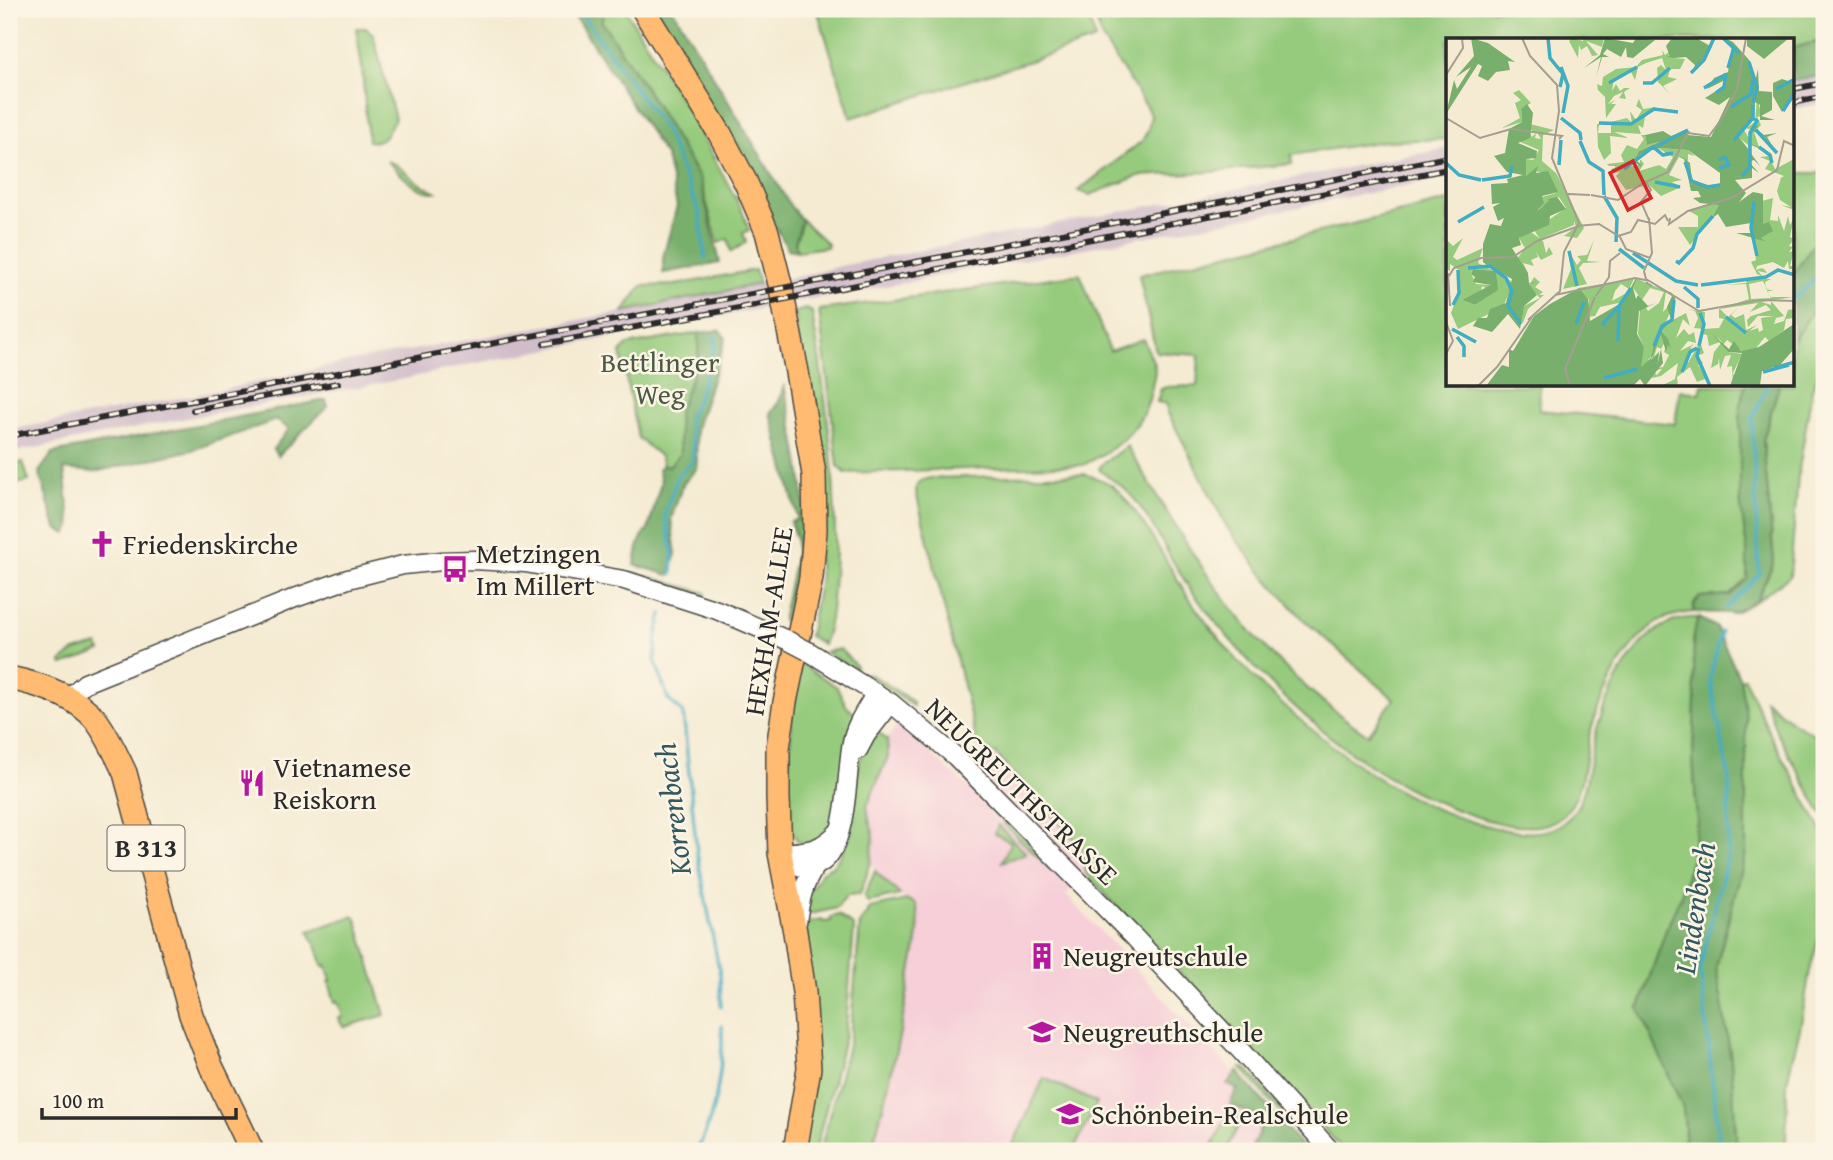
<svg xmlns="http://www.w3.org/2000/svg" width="1833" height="1160" font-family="'Gentium Book Plus',serif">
<rect width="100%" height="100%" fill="#fcf5e5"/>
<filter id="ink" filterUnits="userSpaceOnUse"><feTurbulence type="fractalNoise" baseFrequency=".0143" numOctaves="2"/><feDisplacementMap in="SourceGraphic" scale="14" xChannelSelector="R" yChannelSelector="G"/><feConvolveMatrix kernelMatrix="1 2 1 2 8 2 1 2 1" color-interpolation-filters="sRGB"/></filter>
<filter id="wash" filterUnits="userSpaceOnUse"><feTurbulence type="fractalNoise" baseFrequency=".00686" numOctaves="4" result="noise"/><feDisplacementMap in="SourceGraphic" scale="28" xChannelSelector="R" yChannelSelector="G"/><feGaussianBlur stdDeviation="1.57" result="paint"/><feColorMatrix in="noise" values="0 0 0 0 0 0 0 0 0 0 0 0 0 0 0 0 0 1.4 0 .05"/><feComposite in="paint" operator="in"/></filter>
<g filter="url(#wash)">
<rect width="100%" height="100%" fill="#f5ebd3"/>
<polygon fill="#f6cfd8" points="897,724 967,786 996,754 1082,848 1086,874 1066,895 1225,1063 1304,1151 871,1151 885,1102 915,903 906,900 875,871 871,862 874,835 869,820 867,806 888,756 887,740"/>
<g fill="#d1bdca">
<polygon points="1824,75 1824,103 1793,109 1793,81"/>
<polygon points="1448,148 1448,177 1254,216 843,294 810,299 467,365 404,379 208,414 9,453 9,430 207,393 356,360 623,312 805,275 840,266"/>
</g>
<g fill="#96cb7d" stroke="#607b54" stroke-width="2">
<polygon points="603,9 625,9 688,111 741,208 749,230 743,233 746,242 731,252 728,239 718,243 700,179 601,22"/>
<polygon points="817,9 1087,9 1095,40 851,118"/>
<polygon points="1093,9 1824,9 1824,40 1793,48 1793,40 1448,40 1448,139 1385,141 1291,155 1292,164 1210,172 1138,176 1090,195 1078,191 1142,141 1148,130 1151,116 1143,101 1101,37"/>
<path d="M356,28H366L373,34L395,119C387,129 387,144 368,141L362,67Z"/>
<path d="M387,161L397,165L416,181L435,192C416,193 400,173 387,161Z"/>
<polygon points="1793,173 1824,173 1824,228 1793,275"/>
<path d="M1448,201V385H1540L1539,410L1675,424L1680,390L1700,393L1702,385H1745L1740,405V499L1747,549V580L1730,595L1700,597L1694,604L1693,612C1685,613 1676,614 1668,617C1627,635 1601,693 1590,733C1584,756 1585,783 1572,804C1566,814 1554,823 1543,825C1517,831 1475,817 1450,807C1350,769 1256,679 1194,594C1171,563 1156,526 1132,496C1122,484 1109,479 1099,469L1102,464L1127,446C1158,497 1188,551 1225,599C1263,651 1314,699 1368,735L1394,699L1303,619L1261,572L1228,529L1167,411V404L1157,402L1161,389L1167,387L1197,386L1199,355L1156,352L1139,275Z"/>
<polygon points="802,220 828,244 827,247 797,251 795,244"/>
<polygon points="755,270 759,284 623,312 642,286 675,285"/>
<path d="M1080,274L1110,351L1143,339C1146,347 1154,360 1155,369C1155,374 1153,381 1152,386C1145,428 1119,447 1083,465L845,473L838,466L819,310Z"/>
<polygon points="1824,294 1824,361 1812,389 1798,476 1790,576 1756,601 1774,562 1763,440 1779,385 1793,385 1793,341"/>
<path d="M806,309L812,312C826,399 839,487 834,575C832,599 832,622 823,644L809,636L820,579L795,312Z"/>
<polygon points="698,333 698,360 678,412 680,455 669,466 663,465 660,456 638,438 621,353 623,349 628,345"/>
<polygon points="23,462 29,481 9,485 9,465"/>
<path d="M1084,474C1094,477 1105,480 1113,486C1121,493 1128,502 1134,510C1154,537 1169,567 1187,595C1197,611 1210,627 1222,642C1258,687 1304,725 1350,759C1393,791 1440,815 1492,827C1521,834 1554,839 1574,812C1589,791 1588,760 1595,736C1607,690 1642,614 1699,618L1693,634L1695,699L1693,758L1697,821L1691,861L1681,895L1666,930L1639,1007L1683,1108L1685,1129L1683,1151H1344L1247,1043L1086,874L1082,848L996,754L982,748L977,743L916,492L917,484L923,480L930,478Z"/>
<polygon points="633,572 706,593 705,596 632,574"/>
<polygon points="98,645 101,651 63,665 61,662 75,651"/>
<polygon points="840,649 856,666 856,670 825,652"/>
<path d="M800,663L837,687L847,707L856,714C849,752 845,807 825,839L805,845L797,840L790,828L787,799L793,702Z"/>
<polygon points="866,673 884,682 913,702 913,706 864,674"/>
<polygon points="1744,678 1771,736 1824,835 1824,919 1810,970 1801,1024 1787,1081 1786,1151 1737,1151 1731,1059 1716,967 1746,853 1746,718 1740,679"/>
<polygon points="1765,700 1791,721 1824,740 1824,815 1820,811 1777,733"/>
<polygon points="877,731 887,740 888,756 867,806 869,820 874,835 871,862 860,894 847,895 837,908 806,915 805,900 821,873 833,865 839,858 850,837 858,767 863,751"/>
<polygon points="1007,820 1051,865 1049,868 1004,824"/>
<polygon points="998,825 1026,853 1002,862 1011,842 995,834"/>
<polygon points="875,871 900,895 868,902 864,897"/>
<path d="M906,900L915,903C923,921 915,952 911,972C901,1033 888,1092 871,1151H820L850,1038L860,923L867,915L870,908Z"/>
<path d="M839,915C843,920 851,922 854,928L845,1035L815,1151H803L808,972L806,923L822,920L823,922L831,921V917Z"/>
<polygon points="353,916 356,918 385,1015 344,1027 341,1024 339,1018 343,1017 338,1001 335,1002 329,982 331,980 326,965 323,966 315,942 313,942 309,931"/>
<polygon points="1241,1068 1247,1069 1320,1151 1315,1151"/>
<polygon points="1044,1078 1097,1103 1073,1151 1010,1151"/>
<polygon points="1229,1112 1242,1118 1226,1151 1210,1151"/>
</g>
<g fill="#78af6c" stroke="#526d4c" stroke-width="2">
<polygon points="570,9 603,9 602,22 645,87 700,179 720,263 663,273 663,257 677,206 666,157"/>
<polygon points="655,9 673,9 791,207 802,220 795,243 797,251 788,249"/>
<polygon points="1824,40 1824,75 1793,81 1793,48"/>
<polygon points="1824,228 1824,294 1793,341 1793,275"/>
<path d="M719,330L726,338L696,428L697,468L683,484L671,519L676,554L669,575L635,565C637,552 638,539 648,530L661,482L658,469L663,465L669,466L680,454L678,412L698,360V333Z"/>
<polygon points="1745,385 1779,385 1763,440 1774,562 1756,601 1733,613 1693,612 1694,604 1700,597 1730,595 1747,579 1747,549 1740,499 1740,405"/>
<path d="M784,386C798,447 812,513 802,576C799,592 794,608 790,624L782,621L796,552V539L790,522L798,519L770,413L778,403Z"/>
<polygon points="326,400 328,406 278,456 273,449 289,429 276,420 192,450 94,472 64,469 71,527 67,534 56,528 39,472 53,453"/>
<polygon points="1699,618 1716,627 1740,679 1746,717 1746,853 1716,967 1731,1059 1737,1151 1683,1151 1685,1129 1683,1108 1639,1008 1666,930 1681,895 1691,861 1697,821 1693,758 1695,699 1693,634"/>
<polygon points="1237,1071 1306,1151 1250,1151 1264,1121 1230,1104 1237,1089 1227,1084"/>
</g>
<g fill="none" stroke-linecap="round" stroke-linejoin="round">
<g stroke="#42acc1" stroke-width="3.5">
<polyline points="578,9 665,130 700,214 705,258"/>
<polyline points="1793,299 1820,275 1824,268"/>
<polyline points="672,574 673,554 665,514 678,475 693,462 693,445 688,419 698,398 715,347 715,335"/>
<polyline points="1726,608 1759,575 1752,418 1768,385"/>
<polyline points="662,614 657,635 655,660 668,699 683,713 697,853 720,975 721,1007"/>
<path d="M697,1151C716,1113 723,1069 722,1026"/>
<polyline points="1720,1151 1700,968 1728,854 1729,778 1710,678 1721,632"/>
</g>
</g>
</g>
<g filter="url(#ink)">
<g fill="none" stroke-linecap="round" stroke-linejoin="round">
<defs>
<g id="minor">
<polyline points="808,651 891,703 955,756 1135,938 1241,1051 1331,1151"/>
<polyline points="68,698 85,683 295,598 348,579 403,565 442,561 474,560 525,563 624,580 717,610 787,640"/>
<polyline points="858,750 866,735 891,703"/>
<path d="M780,853C808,851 819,852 839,831"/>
<path d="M781,859C852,899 844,780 852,742C855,725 867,708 876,693"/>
<path d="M797,922C800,900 803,884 816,866"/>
</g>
<g id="major">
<polyline points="643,9 720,134 746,183 767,232 780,284 797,372 814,474 815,530 811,578 785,702 778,748 778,798 780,853 795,932 804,992 809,1068 795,1151"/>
<path d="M9,678C39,684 76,696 96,720C108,736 116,754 125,773L191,1015L211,1066L252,1151"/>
</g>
</defs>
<use href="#minor" stroke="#494844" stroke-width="21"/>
<use href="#major" stroke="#494844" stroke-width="26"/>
<use href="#minor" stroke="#fff" stroke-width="18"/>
<use href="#major" stroke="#ffbb71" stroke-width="23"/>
<defs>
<g id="rail">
<polyline points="1793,89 1824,83"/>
<polyline points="1793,103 1824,96"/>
<polyline points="544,344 755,305 1448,169"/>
<polyline points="193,410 338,383"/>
<path d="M9,436C279,383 549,334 819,281C1029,240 1238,198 1448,157"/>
</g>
</defs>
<use href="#rail" stroke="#2b2b2b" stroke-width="6"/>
<use href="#rail" stroke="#fcf5e5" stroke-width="3.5" stroke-dasharray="10" stroke-linecap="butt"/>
<defs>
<polyline id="minor-bridge" points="787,640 808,651"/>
</defs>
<use href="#minor-bridge" stroke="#494844" stroke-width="21" stroke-linecap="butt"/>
<use href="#minor-bridge" stroke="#fff" stroke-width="18"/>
</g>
</g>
<defs>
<symbol id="church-bare" viewBox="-9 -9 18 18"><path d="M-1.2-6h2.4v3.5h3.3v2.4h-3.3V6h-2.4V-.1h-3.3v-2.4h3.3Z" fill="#b5179e" stroke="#fcf5e5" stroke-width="2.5" paint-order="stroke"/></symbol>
<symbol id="bus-bare" viewBox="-9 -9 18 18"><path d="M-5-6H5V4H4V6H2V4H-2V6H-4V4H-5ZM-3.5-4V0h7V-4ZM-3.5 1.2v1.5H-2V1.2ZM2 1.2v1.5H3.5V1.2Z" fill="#b5179e" stroke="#fcf5e5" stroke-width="2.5" paint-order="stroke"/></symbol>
<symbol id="restaurant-bare" viewBox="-9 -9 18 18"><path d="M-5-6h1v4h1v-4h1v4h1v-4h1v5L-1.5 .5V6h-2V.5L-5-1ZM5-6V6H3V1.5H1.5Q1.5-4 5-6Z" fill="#b5179e" stroke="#fcf5e5" stroke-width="2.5" paint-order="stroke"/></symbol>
<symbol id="building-bare" viewBox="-9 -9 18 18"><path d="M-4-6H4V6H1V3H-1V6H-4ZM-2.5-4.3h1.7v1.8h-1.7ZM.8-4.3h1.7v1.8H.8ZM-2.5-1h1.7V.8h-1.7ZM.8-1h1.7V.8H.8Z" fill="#b5179e" stroke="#fcf5e5" stroke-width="2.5" paint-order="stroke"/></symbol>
<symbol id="school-bare" viewBox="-9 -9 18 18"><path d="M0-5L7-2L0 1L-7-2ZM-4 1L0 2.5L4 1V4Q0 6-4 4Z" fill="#b5179e" stroke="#fcf5e5" stroke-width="2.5" paint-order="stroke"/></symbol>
</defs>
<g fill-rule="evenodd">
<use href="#church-bare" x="83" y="525" width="38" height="38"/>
<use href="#bus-bare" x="436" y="550" width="38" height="38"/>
<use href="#restaurant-bare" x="233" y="764" width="38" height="38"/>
<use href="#building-bare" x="1023" y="937" width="38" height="38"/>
<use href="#school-bare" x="1023" y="1013" width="38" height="38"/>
<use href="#school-bare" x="1051" y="1095" width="38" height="38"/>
</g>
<g text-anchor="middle" stroke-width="5" stroke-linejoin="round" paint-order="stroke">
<rect fill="#fcf5e5" stroke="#6a6863" stroke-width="2" x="107.5" y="825.5" width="77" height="45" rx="5"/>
<g font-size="26" font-weight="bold" fill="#2b2b2b">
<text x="146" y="857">B 313</text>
</g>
<g font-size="28" fill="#4b5b44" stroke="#fcf5e5">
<text x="660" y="372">Bettlinger<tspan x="660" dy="32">Weg</tspan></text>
</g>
<g font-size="28" fill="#2b2b2b" stroke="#fcf5e5" text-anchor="start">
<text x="123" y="554">Friedenskirche</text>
<text x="476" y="563">Metzingen<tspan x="476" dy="32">Im Millert</tspan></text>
<text x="273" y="777">Vietnamese<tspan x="273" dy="32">Reiskorn</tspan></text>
<text x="1063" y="966">Neugreutschule</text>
<text x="1063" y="1042">Neugreuthschule</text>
<text x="1091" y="1124">Schönbein-Realschule</text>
</g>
<g font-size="28" fill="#2b2b2b" stroke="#fcf5e5">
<text transform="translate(768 621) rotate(-81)" y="10">HEXHAM-ALLEE</text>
<text transform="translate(1022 791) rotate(44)" y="10">NEUGREUTHSTRASSE</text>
</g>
<g font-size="30" font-style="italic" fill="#335860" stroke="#fcf5e5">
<text transform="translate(673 809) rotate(-97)" y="10">Korrenbach</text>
<text transform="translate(1695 908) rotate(-81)" y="10">Lindenbach</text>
</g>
</g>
<g transform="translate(1446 38)">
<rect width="348" height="348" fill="#f5ebd3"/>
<path d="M126,0L137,3V0H158L156,9L140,3L152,17L146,18L141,8L135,12L133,7L132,20L123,3ZM216,12L219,17L225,12L228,20L239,21L234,31H224L222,39L231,41L217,48L223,55L212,44L211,30L215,27L220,32L216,20L200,25L192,29L189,42L185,34L168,41L166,53L170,46L174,53L178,50H184L178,54L180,61L173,60L177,54L168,58L162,66L169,62L165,66H170L160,80L159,59L152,52L151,46L156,48L157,39L170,31L190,29L196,22L217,17ZM81,48L73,52L85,65L75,71L76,84L56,90L74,80L69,65L75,62L67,55ZM311,60L316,78L311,79L315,87L308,94L313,109L303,106V116L302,107L292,99L298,92L304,102L306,92L300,90L309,84ZM193,61L197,71L210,69L199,79L197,90L192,87L195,96L168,94L183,100L164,98L165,115L158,122L152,109L151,86L160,85L153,87L152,95H165V84L181,80L186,85L184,73L190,82L196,72L190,68ZM84,86L108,92L97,97L96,123L110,135L138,190L131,200L118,198L130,189L128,183V187L94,201L88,192L120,170L113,159L90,172L96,159L110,155L100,135L88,133L80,138V121L87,122L93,112L72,103L84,100V95L86,99L90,95L89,100L95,101L92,96L82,90ZM195,97H199L201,107L213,104L193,113L185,127L169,131L194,127V122H195L198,126L193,133L213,127L220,131L227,119L212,110L242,112L249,118L242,116V123L233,119L223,137L236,142L226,144L235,149L215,158L203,147L180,152L170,138L174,134L168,135L169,128H163L161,126L178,124L175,117L181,107L191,111L198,101ZM323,118L329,131L348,121V172L335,167L345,169L334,162L331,153L335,140L331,142L338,138L319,131L324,123L314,119ZM327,160L324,182L332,183V177L338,193L342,178L344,187L348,180L344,199L348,201L343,208L347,209L343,214L348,213L344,228H347L348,231H343L342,223L338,230L327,224L311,228L310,232L316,230L319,232L321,235L312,233L316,238L311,236L305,224L310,222L308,198L320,204L315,200L326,193L323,185L317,187L315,173L316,163ZM275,163L270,174L244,207L232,189H252V178L243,173ZM85,194L97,203L100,215L103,209L107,216L95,222L90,214L92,219L85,222L88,228L77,225L82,235L71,221L79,210L73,200ZM41,197L32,225L48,233L27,231L25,235L30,246L45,247L43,252L36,248L35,254L16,262L29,267L51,252L50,232L67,245L57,269L12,291L5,275L13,254V232L4,226V233L0,231V201L7,208L17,200L7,219L11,222L37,210ZM148,202L141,223L155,224L137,225L133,230L141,246L117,251L125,231L122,212L131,227L135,222L131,218L141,217ZM88,239L94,244L89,249L97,254L93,257H98L82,271L77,285L73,280L78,268L94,260L83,248ZM188,241L183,251L175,246L169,253L166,263L184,253L177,264L154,269L149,278L143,279L133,305L143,262L132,250ZM191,241L220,253L217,274L230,260L219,286L240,275L244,288L237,281L230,300L238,291L243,297L248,294L250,305L242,303L234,313L248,306L244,310L248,311L242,316V325L254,304L258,315L251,318L257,325L252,327L263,343V347L259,341L251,344L244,329L231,339L232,348H215L229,341L232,325L215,338L206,340L207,334L211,337L216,331L208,332L213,312L212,330L217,329L223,317L218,314L222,302L215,294L220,302L215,311L211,309L207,323L206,318L202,322L200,333L193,328L198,309L192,296L194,272L199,268L202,273L213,265L218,254L204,250L196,262L187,250ZM301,241H325L319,244L320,251L328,253H321L325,259H347L316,264L325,267V263L338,278L330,280L328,286L338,283L342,272L348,271V280L340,281L338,292L323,303L319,299L310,310L296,313L281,302L277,307L282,314L296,316L287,335L291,348H287L286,328L281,329L285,317L279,318L274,332L273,320L272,326L265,330L268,314L276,304L271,299L274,304L263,308L261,297L256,296L252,303L258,291L248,290L252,280L249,273L242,271L259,274L258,291L273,290L278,281L273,280V271L303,261L300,246L279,247L300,245ZM317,243L325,260L305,261L303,246ZM312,265L304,274L320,267L325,272L305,278L301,282L302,289L312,278H328L315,280L317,292L313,294L312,290L303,293L311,287L300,292L298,276L289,280L285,277L292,270L282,279L274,271Z" fill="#96cb7d" fill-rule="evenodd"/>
<path d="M25,0L42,5L69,24L62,23L64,32L50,34L42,43L32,38L36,28L32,26L0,76L8,42L11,51L25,29L10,39L28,18ZM159,0L187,5L190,0L209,2L187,20L181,19L180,9L175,19L161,11L157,16L163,19H156L150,40L155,19L138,30L154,17ZM226,0H250L266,9L247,33L249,27L240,19L228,20L223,19L221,18H224L220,8ZM274,0H279L287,4L304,23L309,44L312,31L313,53L326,54V72L315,78L329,82H314V67L309,64L308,80H310L312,82L310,88L313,87L310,91L318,97L331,95L321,99L332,117L319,99L307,93L311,83L307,81L292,98L303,112V95L306,92L304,106L314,109L315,111L305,107L304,114L314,128L308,122L303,124L313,135L306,130V140L289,142L300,155L293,164L307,154L317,156V186L323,184L327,193L315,200L321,204L290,195H306L305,185L280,189L272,176L266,180L273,167L254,165L247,160L255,159L252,153H245L238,121L232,118L238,120L244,125L246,142L269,149L274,145V135L242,112L212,110L217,116L220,114H225L228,115L219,118L207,109L192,118L191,123L195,126V129L190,125L177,131L167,133L165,131L185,127L193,113L213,104L201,107L199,97L217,93L225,98L241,91V97L265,99L284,59L273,67L259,60L278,48L277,43L261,51L268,40L282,34L286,8ZM301,0H343L318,21L301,8ZM336,41L348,45L349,59L336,74L327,58V45ZM81,66L87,75L84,100L72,105L91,113L90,120L80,121V138L92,128L90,135L102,133L112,154L96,158L98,165L91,173L103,163L102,161L111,159L120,171L104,178L103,187L73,200L75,207L66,210L82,235L83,245L92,244L83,246L91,257L78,268L74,291L62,276L46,294L27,288L32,280H41L44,271L60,265L66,241L50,232L52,252L29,267L16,262L45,247L27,244L29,239L25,236L27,231L48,233L37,224V206L44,186L55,188L58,180L52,183L47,169L54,165L46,166L45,146L62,145L61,141L77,137L61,134L48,118L59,115L63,91L76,84L75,71ZM190,240L196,243L191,241L187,250L190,261L192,257L202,268L210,265L193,273L191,296L198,309L195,329L205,320L209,302L216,288L225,281L221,269L226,258L209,248L226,255L229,260L226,282L215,293L222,301L225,310L222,307L220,314L215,296L205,322L213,314L211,329L215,311L217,325L199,348L194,341L187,348H40L56,327L63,329V311L67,313L88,278L104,266L133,250L142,261L144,283L177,264ZM348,286V311L334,327L316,333L314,347L284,348L296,315L282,314L266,296L283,311L288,303L295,313L313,309Z" fill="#78af6c"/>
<path fill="none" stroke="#42acc1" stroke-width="3.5" d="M102,0L104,20L117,36L114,49M277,0L293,15M303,24L311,49L307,65M115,29L122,48L117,75M282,30L288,9M245,35L258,22L268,0M163,45L191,29M197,45H206L224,30M258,50L279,37M330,51L349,41M270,55L278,49L280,35M285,69L305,56L307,41M337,73L349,54M115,80L134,95L135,102M153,85L185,86L208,71L232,74M310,92L331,115M288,102L307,80V67M134,103L143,124L157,133L158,157M211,108L242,92M313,109L324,117L326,125M273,122L279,119L283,127L273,130M239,124L246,144M0,125L13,137L35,142M113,127L115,102M178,131L207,109L217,117L227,115M296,138L304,129V95L311,83L307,80M36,142L64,138L66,128M246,143L261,149L274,147M209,144L234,149M158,158L171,180L170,204M308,164L305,190L311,218M12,184L38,169M173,211L198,230M123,213L131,248M187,215L230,243L252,247M230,223L233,225L247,210L251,196L267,178M22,230L44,228L60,240L66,253L62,268L75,286M255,247L320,239L332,232L349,237M238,249L252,261V270M7,267L13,255L12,232M280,279L300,295M130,286L138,264M156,287L173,268M6,291L30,304M11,299L18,308V319M172,303L173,268L185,250M208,308L216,288L226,282L228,262M253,308L258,286L254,275M253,310L251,318L264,348M328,330L349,324M236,334L244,314L251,310M317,334L343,327M158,340L191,331"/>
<path fill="none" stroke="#a49e90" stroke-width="2" d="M76,0L84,18L111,47L113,73L106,120L133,185L118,214L114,253L82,282M0,37L17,10L16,0M0,80L34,100L65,91L116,98L113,101M242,95L263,98L277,79L291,51L300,0M200,144L222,134L243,93M200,144L205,152L195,164L203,182M122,156L144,157M145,157L172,162L200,143M203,180L206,215L198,233L201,245L206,248M224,180L223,186L242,173L285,160L331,132L338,103L349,108M131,188L153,186L174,199L180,211L204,220M172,198L185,194L192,182L209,186L219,177L222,183M2,235L4,268M3,238L8,230L35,220L67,219L91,203L133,188M200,241L253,273L314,262L349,263M109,257L189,240L204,243M150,258L163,239L164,223L174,215M0,284L7,303L0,316M32,348L51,329L86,279M124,348L119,331L149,259"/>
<path fill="#d62828" fill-opacity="0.15" stroke="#d62828" stroke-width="3.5" d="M187,123L205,160L182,172L164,135Z"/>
<rect width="348" height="348" fill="none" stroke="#2b2b2b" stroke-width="3.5"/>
</g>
<rect width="1833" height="1160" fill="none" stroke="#fcf5e5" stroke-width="35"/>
<path d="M42 1108v10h194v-10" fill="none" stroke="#2b2b2b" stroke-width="3.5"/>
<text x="52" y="1108" font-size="21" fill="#2b2b2b" stroke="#fcf5e5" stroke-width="5" paint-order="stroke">100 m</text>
</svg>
